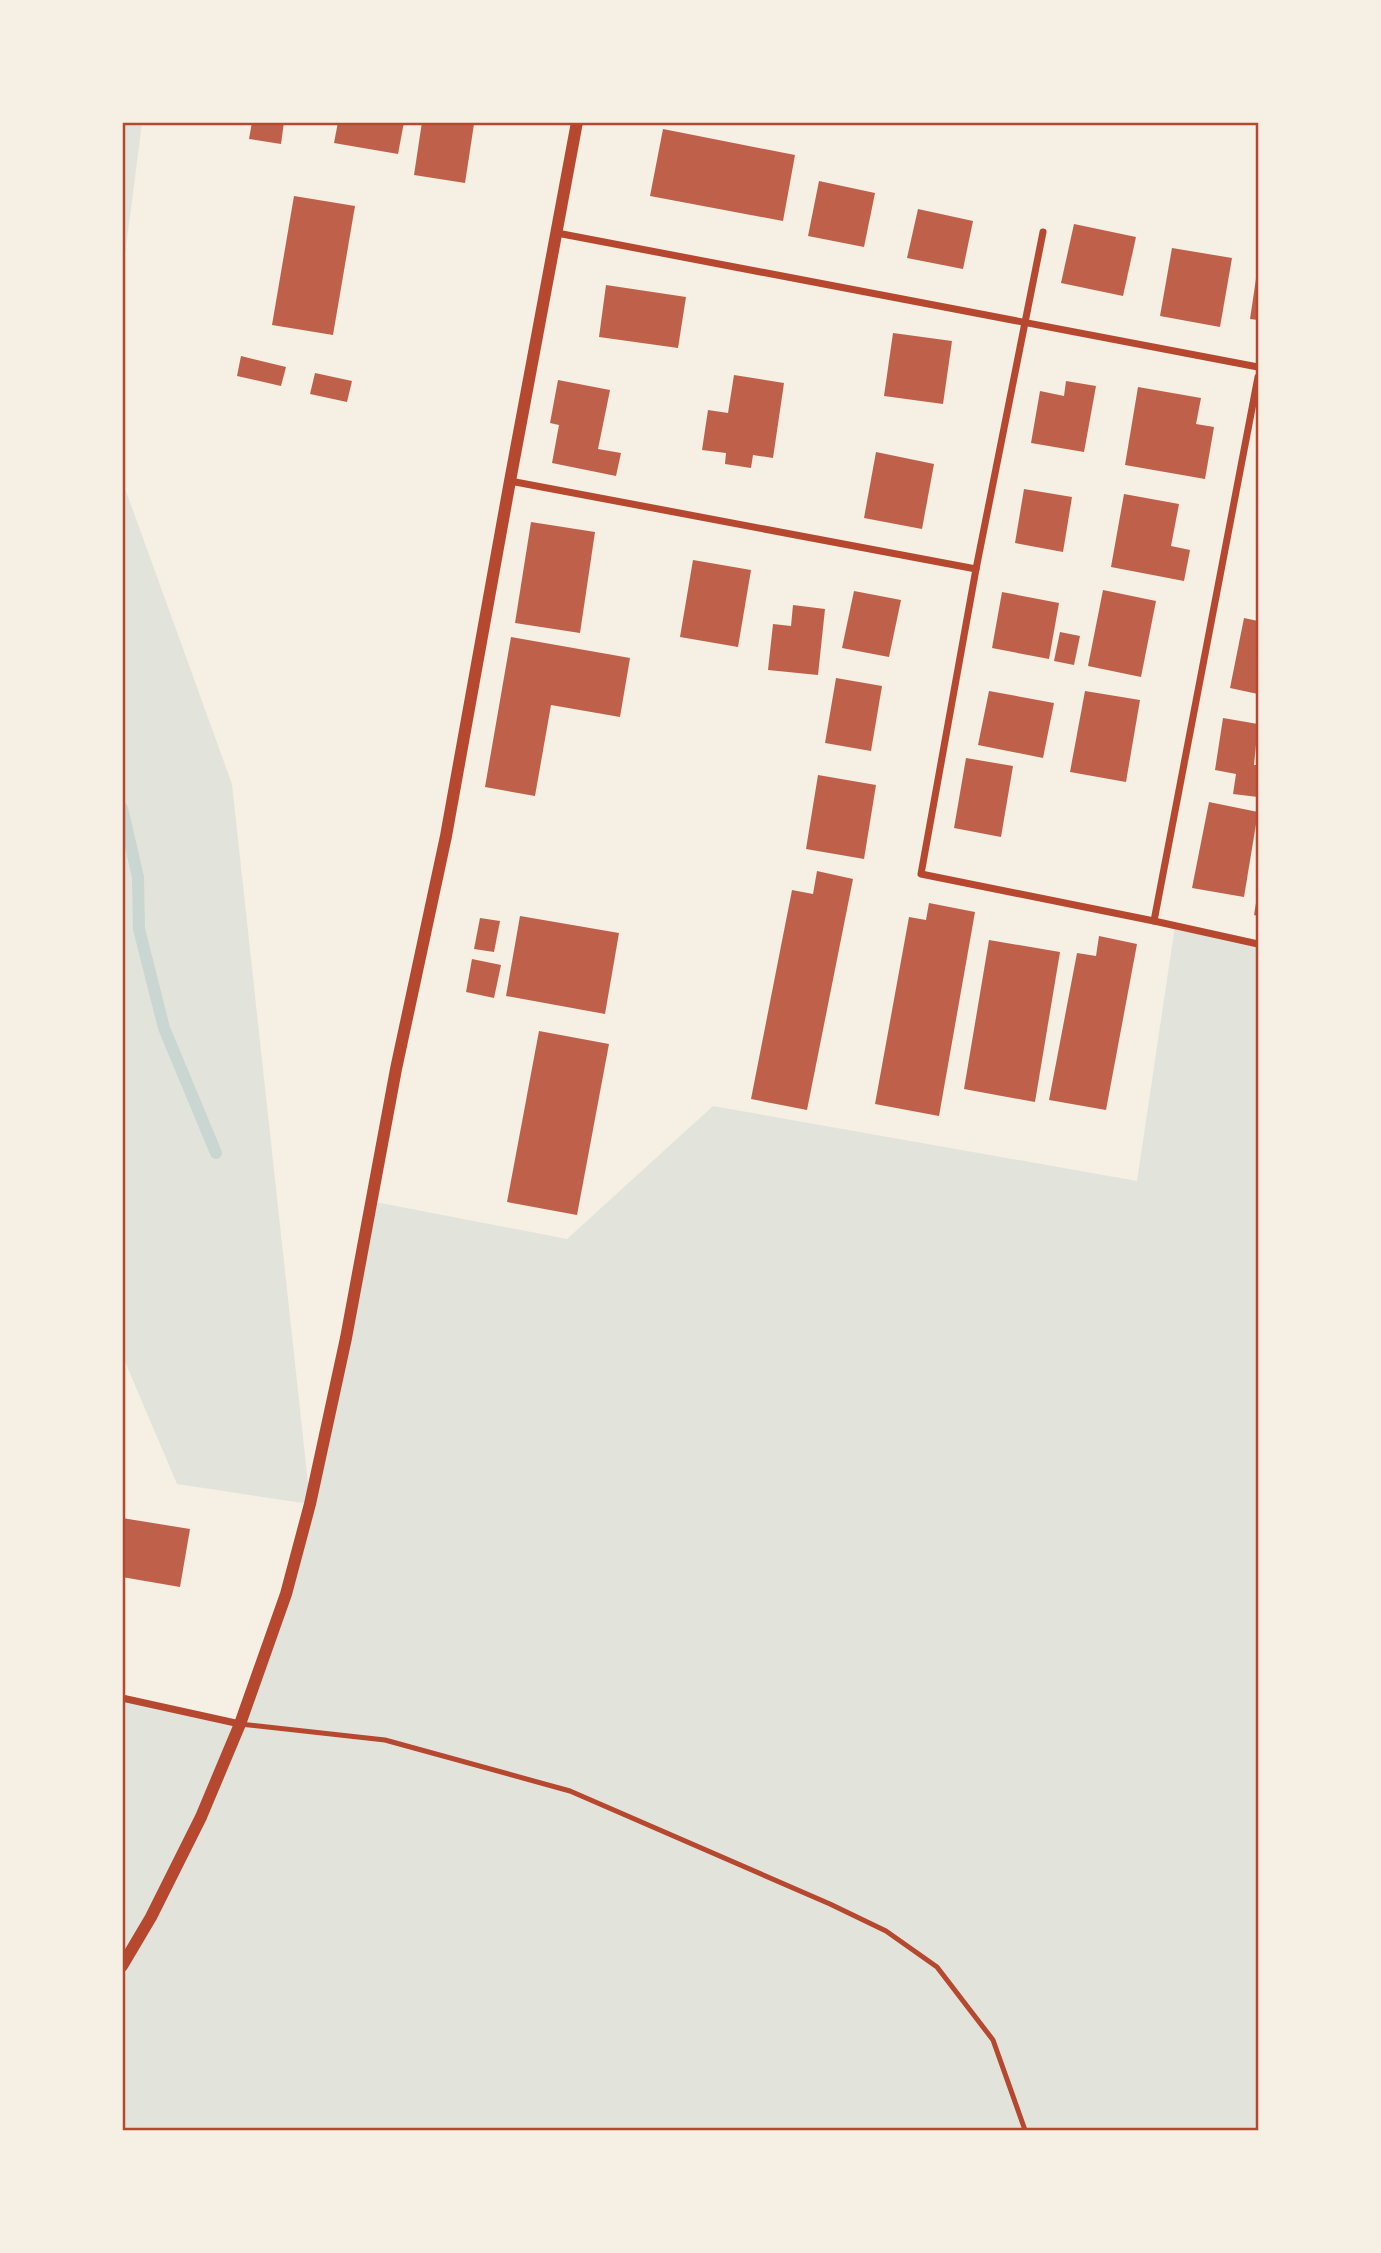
<svg xmlns="http://www.w3.org/2000/svg" width="1381" height="2253" font-family="Lato,sans-serif">
<rect width="100%" height="100%" fill="#f6efe4"/>
<g fill="#e2e4dc">
<polygon points="123,122 142,123 123,271 122,123"/>
<polygon points="122,480 232,784 310,1501 370,1201 567,1239 713,1106 1137,1181 1175,926 1258,944 1258,2130 123,2130 123,1698 240,1723 309,1504 177,1484 123,1357"/>
</g>
<g fill="none" stroke-linecap="round" stroke-linejoin="round">
<polyline stroke="#c9d6d2" stroke-width="12" points="122,808 138,877 139,929 164,1028 216,1153"/>
</g>
<g fill="#bf614a">
<polygon points="252,122 284,122 281,144 249,139"/>
<polygon points="338,122 404,122 398,154 334,143"/>
<polygon points="422,122 474,124 465,183 414,175"/>
<polygon points="663,129 795,155 783,221 650,196"/>
<polygon points="819,181 875,193 864,247 808,236"/>
<polygon points="294,196 355,206 333,335 272,325"/>
<polygon points="918,209 973,221 963,269 907,258"/>
<polygon points="1074,224 1136,237 1123,296 1061,283"/>
<polygon points="1172,248 1232,258 1220,327 1160,316"/>
<polygon points="1257,272 1258,272 1258,320 1250,319"/>
<polygon points="606,285 686,297 678,348 599,337"/>
<polygon points="893,333 952,341 943,404 884,396"/>
<polygon points="241,356 286,367 281,386 237,376"/>
<polygon points="315,373 352,381 347,402 310,394"/>
<polygon points="734,375 784,383 773,458 753,455 751,468 725,464 726,453 702,450 708,410 728,413"/>
<polygon points="558,380 610,390 598,449 621,453 616,476 552,463 559,425 550,423"/>
<polygon points="1066,381 1096,386 1084,452 1031,443 1040,391 1064,396"/>
<polygon points="1138,387 1201,398 1196,424 1214,427 1205,479 1125,465"/>
<polygon points="876,452 934,464 922,529 864,518"/>
<polygon points="1024,489 1072,497 1063,552 1015,543"/>
<polygon points="1124,494 1179,504 1171,546 1190,550 1184,581 1111,567"/>
<polygon points="531,522 595,532 580,633 515,623"/>
<polygon points="693,560 751,570 738,647 680,637"/>
<polygon points="1103,590 1156,601 1141,677 1088,666"/>
<polygon points="854,591 901,600 889,657 842,648"/>
<polygon points="1002,592 1059,603 1049,659 992,648"/>
<polygon points="793,605 825,609 818,675 768,670 773,624 791,626"/>
<polygon points="1244,618 1258,621 1258,694 1230,688"/>
<polygon points="1060,632 1080,636 1074,665 1054,661"/>
<polygon points="511,637 630,658 620,717 551,705 535,796 485,787"/>
<polygon points="836,678 882,686 871,751 825,743"/>
<polygon points="989,691 1054,703 1043,758 978,745"/>
<polygon points="1085,691 1140,700 1126,782 1070,772"/>
<polygon points="1223,718 1258,724 1254,765 1258,765 1258,797 1233,794 1236,774 1215,770"/>
<polygon points="966,758 1013,766 1001,837 954,828"/>
<polygon points="818,775 876,785 864,859 806,849"/>
<polygon points="1209,802 1258,812 1244,897 1192,888"/>
<polygon points="817,871 853,879 807,1110 751,1099 792,890 813,894"/>
<polygon points="1257,897 1258,897 1258,916 1254,915"/>
<polygon points="929,903 975,912 939,1116 875,1104 909,917 926,920"/>
<polygon points="520,916 619,933 605,1014 506,996"/>
<polygon points="480,918 500,921 494,952 474,949"/>
<polygon points="1099,936 1137,944 1106,1110 1049,1100 1077,953 1096,956"/>
<polygon points="989,940 1060,952 1035,1102 964,1089"/>
<polygon points="472,959 501,965 494,998 466,992"/>
<polygon points="539,1031 609,1044 577,1215 507,1202"/>
<polygon points="122,1518 190,1529 180,1587 122,1577"/>
</g>
<g fill="none" stroke-linecap="round" stroke-linejoin="round">
<polyline stroke="#b5482f" stroke-width="5" points="240,1724 385,1740 570,1791 830,1904 886,1931 937,1967 993,2040 1025,2130"/>
<g stroke="#b5482f" stroke-width="7">
<polyline points="1043,232 976,569 921,874 1154,921 1258,944"/>
<polyline points="557,233 1258,367"/>
<polyline points="510,481 976,569"/>
<polyline points="1154,921 1258,377"/>
<polyline points="122,1698 240,1724"/>
</g>
<polyline stroke="#b5482f" stroke-width="12" points="122,1966 151,1917 201,1817 240,1724 286,1594 310,1504 346,1338 396,1069 446,836 510,481 577,122"/>
</g>
<rect width="1381" height="2253" fill="none" stroke="#f6efe4" stroke-width="248"/>
<rect x="124" y="124" width="1133" height="2005" fill="none" stroke="#b5482f" stroke-width="2.5"/>
</svg>
